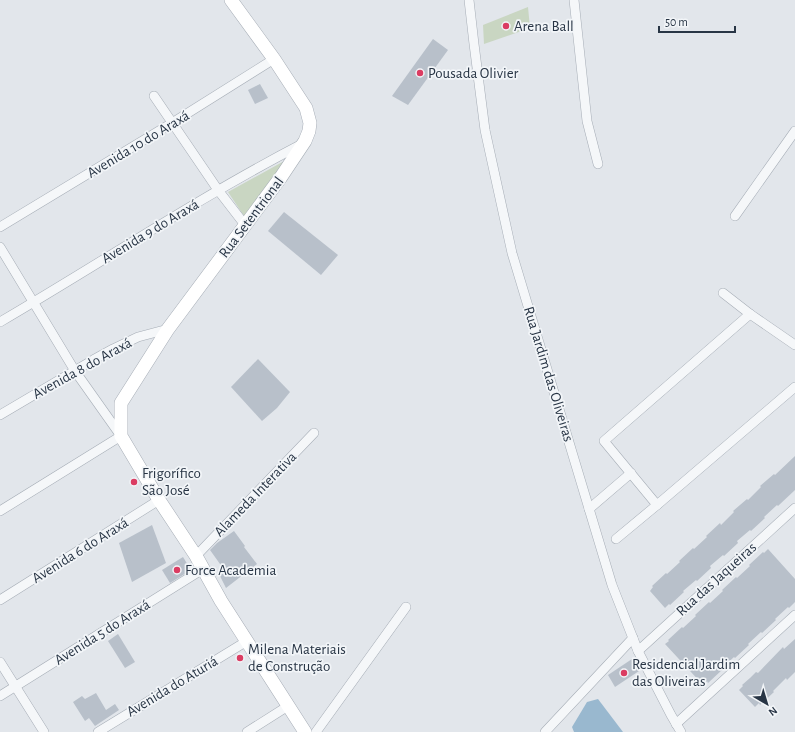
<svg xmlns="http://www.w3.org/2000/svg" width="795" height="732" font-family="'Alegreya Sans',sans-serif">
<rect width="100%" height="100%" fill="#e2e6eb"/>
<g fill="#c9d6c2">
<polygon points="528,7 530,28 484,44 483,25"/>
<polygon points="286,160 244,216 228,192"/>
</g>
<polygon fill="#99b8cf" points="598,699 623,732 574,732 572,727 587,702"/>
<g fill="#b8c0ca">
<polygon points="433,39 448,50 408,105 392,96"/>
<polygon points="260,84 268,98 255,104 248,90"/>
<polygon points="284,212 338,255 321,275 268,231"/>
<polygon points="258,359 290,392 277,408 262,421 231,387"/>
<polygon points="795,456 795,490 778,506 777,505 764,517 765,518 751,531 750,530 737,541 738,543 724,556 723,555 710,566 711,568 697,581 696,580 683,591 684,592 670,605 669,604 665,608 650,591 653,587 652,586 666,573 667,574 680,562 679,561 693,548 694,549 707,537 706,536 720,523 721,525 734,512 733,511 747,499 748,500 761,487 760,486 774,474 775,475"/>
<polygon points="152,525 166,563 132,582 119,543"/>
<polygon points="234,531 245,546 244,547 257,564 226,588 219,574 225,571 210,550 217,543"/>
<polygon points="768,549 795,579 795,602 789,608 788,607 775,619 776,620 762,633 761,632 748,644 749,645 735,658 734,657 721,669 722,670 708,683 707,681 703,685 665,644 669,641 668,640 682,627 683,628 696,616 695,615 709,602 710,603 723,591 722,590 736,577 737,578 750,566 749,565 763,552 764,553"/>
<polygon points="183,557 191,570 170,583 162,570"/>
<polygon points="118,634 135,662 125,668 108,641"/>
<polygon points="795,639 795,672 787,680 786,678 773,691 774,692 760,705 759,703 755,707 739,690 743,686 742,685 750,678 756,672 758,673 783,647 784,649"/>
<polygon points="632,659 639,671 615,687 608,675"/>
<polygon points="96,693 106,710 115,704 119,710 95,726 89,718 85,721 73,702 82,696 85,699"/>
</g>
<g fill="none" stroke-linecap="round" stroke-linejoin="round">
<defs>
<g id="street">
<polyline points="469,0 474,44 485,130 512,253 612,585 638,651 671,715 681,732"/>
<polyline points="574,0 587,121 598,164"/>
<polyline points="154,96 218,190 245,225"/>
<polyline points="735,216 795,131"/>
<polyline points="0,227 172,123 274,59"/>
<polyline points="0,247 75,371 121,436 0,511"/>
<polyline points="723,293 750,314 795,345"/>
<polyline points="750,314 604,441 657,505 795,387"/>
<path d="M0,322C101,263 198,198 302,144"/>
<polyline points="0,415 93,360 113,349 138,337 168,329"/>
<polyline points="589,509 631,473"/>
<polyline points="616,539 657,505"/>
<polyline points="196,556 314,433"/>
<polyline points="0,600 159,500"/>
<polyline points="638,651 795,508"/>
<polyline points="0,662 44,732"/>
<polyline points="0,696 203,569"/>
<polyline points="676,724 795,615"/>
<polyline points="98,732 247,641"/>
<polyline points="247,732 288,706"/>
<polyline points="316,732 406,607"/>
<polyline points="545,732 633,638"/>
</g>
<polyline id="secondary" points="231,0 274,59 306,108 310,123 309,131 305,141 281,177 168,329 121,403 121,436 159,500 196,556 221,601 305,732"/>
</defs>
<use href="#street" stroke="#a6adb6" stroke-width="10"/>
<use href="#secondary" stroke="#a6adb6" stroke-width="14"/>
<use href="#street" stroke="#f5f7f9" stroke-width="9"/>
<use href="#secondary" stroke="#fff" stroke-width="13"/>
</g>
<g fill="#db3c62" stroke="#f2f5f8" stroke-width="1.5">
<circle cx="506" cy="26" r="4"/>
<circle cx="420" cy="73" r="4"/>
<circle cx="134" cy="482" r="4"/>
<circle cx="177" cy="570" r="4"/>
<circle cx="240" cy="658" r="4"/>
<circle cx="624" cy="673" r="4"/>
</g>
<g text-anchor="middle" stroke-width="3.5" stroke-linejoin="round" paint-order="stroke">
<g font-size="15" fill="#283545" stroke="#f2f5f8" text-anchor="start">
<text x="514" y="31">Arena Ball</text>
<text x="428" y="78">Pousada Olivier</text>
<text x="142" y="478">Frigorífico<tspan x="142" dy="17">São José</tspan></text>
<text x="185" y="575">Force Academia</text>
<text x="248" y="654">Milena Materiais<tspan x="248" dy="17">de Construção</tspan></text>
<text x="632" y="669">Residencial Jardim<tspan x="632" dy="17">das Oliveiras</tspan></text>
</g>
<g font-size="15" fill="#283545" stroke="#f2f5f8">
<text transform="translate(138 144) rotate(-31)" y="5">Avenida 10 do Araxá</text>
<text transform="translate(251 217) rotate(-53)" y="5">Rua Setentrional</text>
<text transform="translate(150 231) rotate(-31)" y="5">Avenida 9 do Araxá</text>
<text transform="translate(82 368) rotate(-29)" y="5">Avenida 8 do Araxá</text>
<text transform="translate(549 374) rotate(73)" y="5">Rua Jardim das Oliveiras</text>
<text transform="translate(255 494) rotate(-46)" y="5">Alameda Interativa</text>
<text transform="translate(80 550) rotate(-32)" y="5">Avenida 6 do Araxá</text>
<text transform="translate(716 579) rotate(-42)" y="5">Rua das Jaqueiras</text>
<text transform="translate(102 632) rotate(-32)" y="5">Avenida 5 do Araxá</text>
<text transform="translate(172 686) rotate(-31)" y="5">Avenida do Aturiá</text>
</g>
</g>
<g transform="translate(767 704) rotate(142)" stroke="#f2f5f8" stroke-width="3" paint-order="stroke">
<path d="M0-3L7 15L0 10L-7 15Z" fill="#283545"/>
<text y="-6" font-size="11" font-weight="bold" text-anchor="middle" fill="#283545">N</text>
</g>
<path d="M659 26v6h76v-6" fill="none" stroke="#283545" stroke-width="2"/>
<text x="665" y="26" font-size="12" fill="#283545" stroke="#f2f5f8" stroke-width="3" paint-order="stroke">50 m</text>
</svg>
